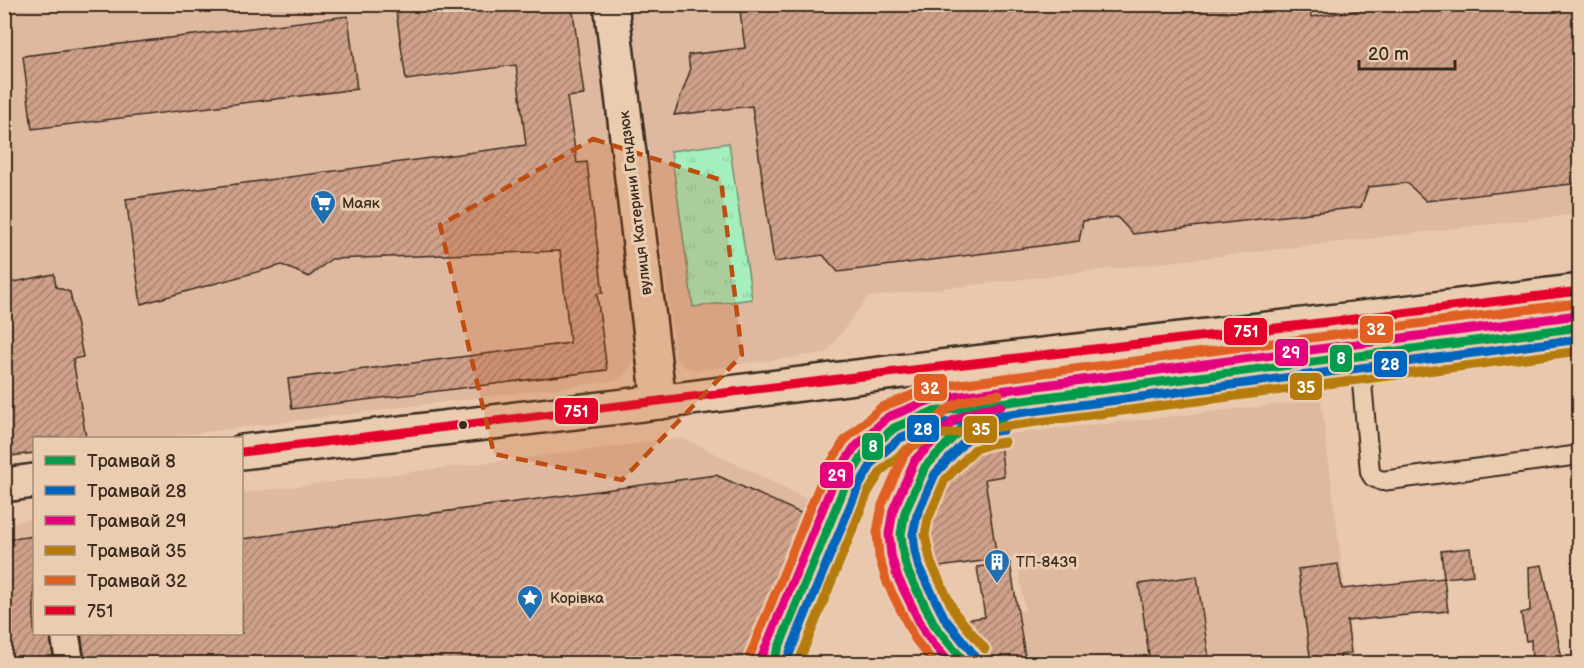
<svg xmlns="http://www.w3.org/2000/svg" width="1584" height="668" font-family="'Balsamiq Sans',sans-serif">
<defs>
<pattern id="grass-tufts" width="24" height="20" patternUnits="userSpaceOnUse" patternTransform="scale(1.5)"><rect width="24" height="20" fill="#a5efbe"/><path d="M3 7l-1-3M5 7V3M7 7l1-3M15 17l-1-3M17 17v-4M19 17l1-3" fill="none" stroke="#8fcda3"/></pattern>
<pattern id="building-hatch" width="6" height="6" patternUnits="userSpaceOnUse" patternTransform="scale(1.5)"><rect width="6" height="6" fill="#cfa08a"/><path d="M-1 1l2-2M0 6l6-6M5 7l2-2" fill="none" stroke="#a98370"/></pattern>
</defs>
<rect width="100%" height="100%" fill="#e9c8ad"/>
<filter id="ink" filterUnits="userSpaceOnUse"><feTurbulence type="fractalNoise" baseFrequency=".0167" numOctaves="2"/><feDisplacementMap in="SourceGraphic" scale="12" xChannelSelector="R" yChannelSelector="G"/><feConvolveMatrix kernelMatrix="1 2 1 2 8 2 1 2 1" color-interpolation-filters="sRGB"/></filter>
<g filter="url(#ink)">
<g fill="#deb99f">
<polygon points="4,5 591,5 637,348 631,366 619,380 158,438 34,438 34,454 5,458"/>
<polygon points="630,5 1579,5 1579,214 868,297 826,353 697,370 685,367 676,359"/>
<polygon points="1321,400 1354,663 993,663 962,620 1025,610 1017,557 925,569 921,537 923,509 933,483 950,461 972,444 999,435"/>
<polygon points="683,438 823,507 755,664 5,663 4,523 34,519 34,634 242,634 242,493"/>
</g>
<polygon fill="url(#grass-tufts)" stroke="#708c6e" stroke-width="1.5" points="729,143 752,299 693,307 671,151"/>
<g fill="url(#building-hatch)" stroke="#3b2a1e" stroke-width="1.5">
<polygon points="395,4 572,4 584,95 567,97 577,163 587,162 603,293 597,294 607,370 292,409 288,379 570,343 560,251 331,259 309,277 282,265 141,304 126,199 526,145 516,65 406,80"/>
<polygon points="739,4 1310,4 1311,17 1403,4 1580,4 1580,183 1426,201 1407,183 1368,187 1361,207 1133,234 1117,217 1083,221 1079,241 838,272 823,255 774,262 752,106 674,115 690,71 688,55 745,48"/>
<polygon points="348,16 357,89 32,129 23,56"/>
<polygon points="54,274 56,287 70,292 83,357 73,359 86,438 34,438 34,453 4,457 4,284"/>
<polygon points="999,435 1004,476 985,479 997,559 925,569 921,537 923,509 933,483 950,461 972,444"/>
<polygon points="716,475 814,519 749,663 85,663 81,633 242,633 242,539"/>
<polygon points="34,536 34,633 50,633 54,663 4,663 4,540"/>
<polygon points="1470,548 1473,575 1444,578 1441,551"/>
<polygon points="1010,563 1026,663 993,663 962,620 985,617 977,567"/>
<polygon points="1338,564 1342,589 1444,578 1448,611 1347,621 1351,653 1340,655 1341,663 1311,663 1298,569"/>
<polygon points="1542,565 1563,663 1532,663 1531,640 1526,641 1521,613 1530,611 1529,567"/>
<polygon points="1197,576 1209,659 1178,663 1150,663 1139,584"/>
</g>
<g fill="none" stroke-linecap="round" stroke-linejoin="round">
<defs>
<polyline id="service" points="1354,319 1359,349 1370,472 1373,477 1382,481 1580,455"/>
<polyline id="pedestrian" points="65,634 70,664"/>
<polyline id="minor" points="611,4 659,402"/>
<g id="tertiary">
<polyline points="242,452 659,402 887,373 1354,319 1580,291"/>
<polyline points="4,485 34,481"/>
</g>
</defs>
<use href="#service" stroke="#3b2a1e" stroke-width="22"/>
<use href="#pedestrian" stroke="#3b2a1e" stroke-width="32"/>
<use href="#minor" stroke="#3b2a1e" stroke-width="38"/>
<use href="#tertiary" stroke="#3b2a1e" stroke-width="38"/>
<use href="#service" stroke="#eacdb1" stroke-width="18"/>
<use href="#pedestrian" stroke="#eacdb1" stroke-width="27"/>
<use href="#minor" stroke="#eacdb1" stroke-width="33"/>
<use href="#tertiary" stroke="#eacdb1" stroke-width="33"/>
<g stroke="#3b2a1e" stroke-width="1.5">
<polyline points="935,626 953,664"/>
<polyline points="803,664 870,498 892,461 915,440 937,425 971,407"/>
</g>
<defs>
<polyline id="bus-1" points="242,452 887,373 1354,319 1580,291"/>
</defs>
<use href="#bus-1" stroke="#eacdb1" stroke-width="14"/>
<use href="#bus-1" stroke="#e4002b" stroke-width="9"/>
<defs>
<g id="tram-1">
<polyline points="772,664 847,481 864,454 894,428 932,412 1580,327"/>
<polyline points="966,664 935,626 908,572 903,553 901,534 905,512 925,467 962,428 986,420 1002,418"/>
</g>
<g id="tram-2">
<polyline points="975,656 945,619 919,568 915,551 913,534 917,515 935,474 968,438 989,432 1003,430"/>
<polyline points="785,664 858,487 873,462 900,438 935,424 1580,339"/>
</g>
<g id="tram-3">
<polyline points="761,659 836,476 854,448 888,417 930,400 1578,315"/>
<polyline points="950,664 925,633 897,576 891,555 889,534 893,510 915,460 954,420 982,409 1001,406"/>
</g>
<g id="tram-4">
<polyline points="985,649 955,613 931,563 925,535 928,519 945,480 975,449 991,444 1005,442"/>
<polyline points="798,664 868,492 882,470 907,449 938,435 1580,351"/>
</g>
<g id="tram-5">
<polyline points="750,655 825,472 844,441 880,408 929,388 1577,303"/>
<path d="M935,664L915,639L887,583L879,557L877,532L882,505L904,455L922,434L945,411C959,400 981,396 999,394"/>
</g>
</defs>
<use href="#tram-1" stroke="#eacdb1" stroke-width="14"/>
<use href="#tram-2" stroke="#eacdb1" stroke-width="14"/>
<use href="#tram-3" stroke="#eacdb1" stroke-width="14"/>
<use href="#tram-4" stroke="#eacdb1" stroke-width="14"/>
<use href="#tram-5" stroke="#eacdb1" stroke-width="14"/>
<use href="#tram-1" stroke="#069a4c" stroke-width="9"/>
<use href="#tram-2" stroke="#0065bd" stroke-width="9"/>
<use href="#tram-3" stroke="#e5007d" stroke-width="9"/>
<use href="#tram-4" stroke="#b57b0a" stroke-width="9"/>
<use href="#tram-5" stroke="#e05f22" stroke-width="9"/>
</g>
</g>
<path fill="#bd4d10" fill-opacity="0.2" stroke="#bd4d10" stroke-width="4.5" stroke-dasharray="12 8" stroke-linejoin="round" d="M593,139L721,180L742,355L622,480L494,454L440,225Z"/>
<defs>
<symbol id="supermarket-pin" viewBox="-11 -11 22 30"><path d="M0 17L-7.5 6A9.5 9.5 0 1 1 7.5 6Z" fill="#1f6fb2" stroke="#eacdb1"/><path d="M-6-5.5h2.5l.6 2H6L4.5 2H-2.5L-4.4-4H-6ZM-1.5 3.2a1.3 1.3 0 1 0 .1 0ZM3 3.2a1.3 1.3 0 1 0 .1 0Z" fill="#fff"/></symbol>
<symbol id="building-pin" viewBox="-11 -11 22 30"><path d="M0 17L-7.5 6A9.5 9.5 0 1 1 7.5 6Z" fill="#1f6fb2" stroke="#eacdb1"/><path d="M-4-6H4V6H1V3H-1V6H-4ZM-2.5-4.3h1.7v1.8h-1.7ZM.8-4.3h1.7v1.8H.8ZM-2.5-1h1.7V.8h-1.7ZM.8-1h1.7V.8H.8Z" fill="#fff"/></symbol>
<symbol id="sight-pin" viewBox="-11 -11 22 30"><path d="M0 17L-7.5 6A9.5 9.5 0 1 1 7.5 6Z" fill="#1f6fb2" stroke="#eacdb1"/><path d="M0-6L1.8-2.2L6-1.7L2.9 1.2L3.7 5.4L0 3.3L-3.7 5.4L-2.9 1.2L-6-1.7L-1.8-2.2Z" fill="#fff"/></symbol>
</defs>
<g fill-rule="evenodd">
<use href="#supermarket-pin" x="308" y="188" width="30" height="40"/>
<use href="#building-pin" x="982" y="547" width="30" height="40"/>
<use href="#sight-pin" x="515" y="583" width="30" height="40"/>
</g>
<circle fill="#3b2a1e" stroke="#eacdb1" stroke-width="2" cx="463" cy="425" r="5"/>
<g text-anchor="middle" stroke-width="6" stroke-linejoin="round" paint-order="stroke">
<g font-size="15" fill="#3b2a1e" stroke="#eacdb1" text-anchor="start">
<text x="342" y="208">Маяк</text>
<text x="1016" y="567">ТП-8439</text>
<text x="550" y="603">Корівка</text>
</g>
<g font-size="15" fill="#3b2a1e" stroke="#eacdb1">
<text transform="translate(635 203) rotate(-97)" y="5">вулиця Катерини Гандзюк</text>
</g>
</g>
<g stroke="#eacdb1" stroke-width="2">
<rect x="1359" y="315" width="35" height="29" rx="6" fill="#e05f22"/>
<rect x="1223" y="317" width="45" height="29" rx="6" fill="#e4002b"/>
<rect x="1274" y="338" width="35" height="29" rx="6" fill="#e5007d"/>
<rect x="1329" y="344" width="24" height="29" rx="6" fill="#069a4c"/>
<rect x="1373" y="350" width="35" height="28" rx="6" fill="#0065bd"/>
<rect x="1289" y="372" width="34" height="29" rx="6" fill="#b57b0a"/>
<rect x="913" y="373" width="35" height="29" rx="6" fill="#e05f22"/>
<rect x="554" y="397" width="45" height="28" rx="6" fill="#e4002b"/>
<rect x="906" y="414" width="34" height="29" rx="6" fill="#0065bd"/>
<rect x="963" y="415" width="35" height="29" rx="6" fill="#b57b0a"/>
<rect x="861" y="432" width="23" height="29" rx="6" fill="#069a4c"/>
<rect x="819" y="461" width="35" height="28" rx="6" fill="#e5007d"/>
</g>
<g font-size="16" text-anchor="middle" font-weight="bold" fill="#fff">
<text x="1376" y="335">32</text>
<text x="1246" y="337">751</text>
<text x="1291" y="358">29</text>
<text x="1341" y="364">8</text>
<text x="1390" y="370">28</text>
<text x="1306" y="393">35</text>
<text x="930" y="394">32</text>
<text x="576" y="417">751</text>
<text x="923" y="435">28</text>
<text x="981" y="435">35</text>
<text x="873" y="452">8</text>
<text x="837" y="481">29</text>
</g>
<rect width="1584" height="668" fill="none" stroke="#eacdb1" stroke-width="24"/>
<rect x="12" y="12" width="1560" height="644" fill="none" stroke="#3b2a1e" stroke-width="2" filter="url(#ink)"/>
<rect x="33" y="437" width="210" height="198" fill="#eacdb1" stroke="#a48c76" stroke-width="1.5"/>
<rect x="45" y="456" width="30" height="9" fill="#069a4c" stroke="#a48c76" stroke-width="1.5"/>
<text x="87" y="467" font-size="18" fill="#3b2a1e">Трамвай 8</text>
<rect x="45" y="486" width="30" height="9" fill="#0065bd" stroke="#a48c76" stroke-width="1.5"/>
<text x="87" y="497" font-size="18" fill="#3b2a1e">Трамвай 28</text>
<rect x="45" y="516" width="30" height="9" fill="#e5007d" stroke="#a48c76" stroke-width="1.5"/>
<text x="87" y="527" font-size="18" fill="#3b2a1e">Трамвай 29</text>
<rect x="45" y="546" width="30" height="9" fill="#b57b0a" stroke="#a48c76" stroke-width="1.5"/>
<text x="87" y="557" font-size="18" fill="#3b2a1e">Трамвай 35</text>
<rect x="45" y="576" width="30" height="9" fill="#e05f22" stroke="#a48c76" stroke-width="1.5"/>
<text x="87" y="587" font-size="18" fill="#3b2a1e">Трамвай 32</text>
<rect x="45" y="606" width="30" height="9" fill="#e4002b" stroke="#a48c76" stroke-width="1.5"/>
<text x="87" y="617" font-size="18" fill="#3b2a1e">751</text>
<path d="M1359 60v9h96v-9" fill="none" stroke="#3b2a1e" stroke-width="3"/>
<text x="1368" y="60" font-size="18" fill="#3b2a1e" stroke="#eacdb1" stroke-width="4.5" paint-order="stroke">20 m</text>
</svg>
